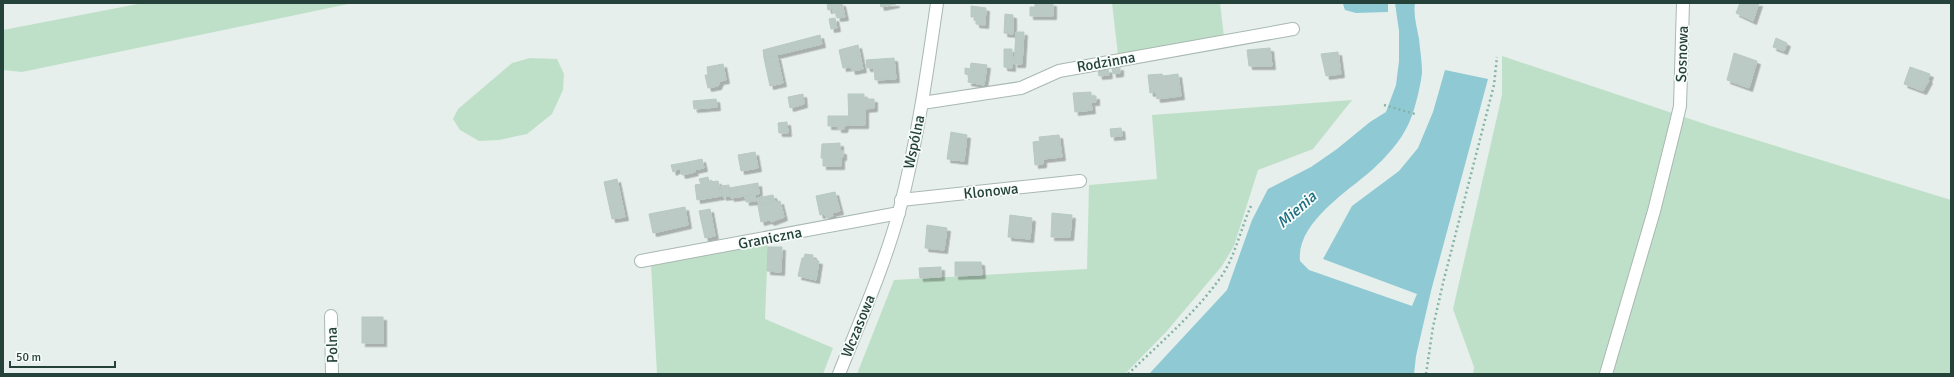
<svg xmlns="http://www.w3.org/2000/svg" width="1954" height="377" font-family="Signika,sans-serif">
<defs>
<filter id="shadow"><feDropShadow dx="3.5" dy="3.5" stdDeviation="0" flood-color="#0004"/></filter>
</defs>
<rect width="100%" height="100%" fill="#e6efeb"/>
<g fill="#bfe0c8">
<polygon points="143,3 353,3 22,72 3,70 3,30"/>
<polygon points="1112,3 1220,3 1224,37 1118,55"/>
<polygon points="1502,56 1711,126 1951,200 1951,374 1473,374 1474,367 1453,309 1502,95"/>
<polygon points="530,58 557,59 564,74 563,90 552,114 527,134 499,140 479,141 460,130 453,119 458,109 512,63"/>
<polygon points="1352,100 1313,149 1258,170 1234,246 1222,266 1166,332 1125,374 857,374 894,280 1087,269 1089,185 1157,179 1152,115"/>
<polygon points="768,243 765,319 833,348 823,374 657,374 651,264"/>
</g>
<g fill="#8ec9d4">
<polygon points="1388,3 1388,12 1356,13 1345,10 1343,4"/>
<path d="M1395,3H1415C1413,15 1417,27 1419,39C1420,49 1422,62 1422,72C1421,85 1414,114 1408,125C1400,142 1386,157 1372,170C1347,192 1296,223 1300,261L1309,270L1412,306L1417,294L1323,259L1352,206L1399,171L1418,148L1433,112L1445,70L1488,79L1431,291L1416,356L1414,374H1149L1227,290L1252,220L1268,189L1311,167L1337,149L1370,122L1386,112L1396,85L1399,61V31Z"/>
</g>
<g fill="#bbcac4" stroke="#b8c9c2" filter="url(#shadow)">
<polygon points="827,3 831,3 832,9 828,10"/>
<polygon points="831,3 842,3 845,17 837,18 836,12 833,13"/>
<polygon points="880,3 896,3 896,4 881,7"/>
<polygon points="1035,3 1053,3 1053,16 1030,16 1030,7 1035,7"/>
<polygon points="1740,3 1759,3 1753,21 1736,13"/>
<polygon points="971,6 986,8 985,25 976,24 976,17 971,17"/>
<polygon points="1005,14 1013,15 1013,34 1004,33"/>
<polygon points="835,18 837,28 831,29 829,19"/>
<polygon points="1016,32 1024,32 1022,64 1014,64"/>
<polygon points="820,35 822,44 764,58 763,50"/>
<polygon points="1776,38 1787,43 1784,51 1773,47"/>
<polygon points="858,45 863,69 852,71 851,67 843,68 839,50"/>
<polygon points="1270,48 1272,66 1249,66 1247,50"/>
<polygon points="1004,49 1012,49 1012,68 1004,67"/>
<polygon points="1338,52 1341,74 1326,76 1321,54"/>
<polygon points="1734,53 1757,61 1749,88 1727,80"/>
<polygon points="777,56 783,83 770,86 764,58"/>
<polygon points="894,58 896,79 875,80 874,68 867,68 866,60"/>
<polygon points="971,63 987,65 984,85 968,82 969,75 965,74 965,68 970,69"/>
<polygon points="723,64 726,80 720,81 718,86 708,88 705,75 708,75 707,67"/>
<polygon points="1120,67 1120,73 1113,74 1112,68"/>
<polygon points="1910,67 1930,74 1928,79 1929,80 1923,91 1904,84"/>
<polygon points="1108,69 1109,75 1099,76 1098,71"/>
<polygon points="1162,74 1163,76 1178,74 1181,96 1157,99 1156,92 1150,93 1148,75"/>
<polygon points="1091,92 1091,96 1096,96 1096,102 1091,102 1092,110 1075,112 1073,93"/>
<polygon points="803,94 804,104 790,108 788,97"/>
<polygon points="848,94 864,94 864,99 874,99 874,108 865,109 865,125 849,125"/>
<polygon points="716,99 717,107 694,109 693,101"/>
<polygon points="828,116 848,116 849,125 845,125 844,129 838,129 838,126 828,126"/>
<polygon points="787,122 788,133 779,133 778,123"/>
<polygon points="1121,128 1122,136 1111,137 1110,129"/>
<polygon points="951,132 967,135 964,161 947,159"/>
<polygon points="1059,135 1062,157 1043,159 1043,164 1035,165 1033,142 1040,141 1039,137"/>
<polygon points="840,143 840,151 843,151 843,157 841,157 841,166 823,166 823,158 821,158 822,144"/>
<polygon points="755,152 758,168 741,171 738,155"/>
<polygon points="702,159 704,168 694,170 695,172 691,173 688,162"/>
<polygon points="688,162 691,173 682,175 680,168 673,172 671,165"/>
<polygon points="708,177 709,182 718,181 721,196 697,200 695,185 701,184 699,179"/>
<polygon points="617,179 625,217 612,219 604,182"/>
<polygon points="758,183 759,194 731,198 729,188"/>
<polygon points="729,185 730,196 723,197 721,186"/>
<polygon points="835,192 840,211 832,213 833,216 826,218 825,214 820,215 816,196"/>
<polygon points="755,194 756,201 746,202 745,196"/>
<polygon points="773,195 775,202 759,205 757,198"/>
<polygon points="780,201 784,217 771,222 769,220 761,222 758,206"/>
<polygon points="685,207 688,225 653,233 649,214"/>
<polygon points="710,209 715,236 705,238 699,211"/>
<polygon points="1052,213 1072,215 1070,237 1051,237"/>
<polygon points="1010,215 1032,218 1030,239 1008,237"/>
<polygon points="927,225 947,228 944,250 925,248"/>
<polygon points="768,247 782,247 781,272 767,271"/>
<polygon points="805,254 813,255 813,260 819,261 816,280 798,276 802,258 804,258"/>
<polygon points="955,262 981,262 982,275 955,276"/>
<polygon points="941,267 941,277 920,278 919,268"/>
<rect x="362" y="317" width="21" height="26"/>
</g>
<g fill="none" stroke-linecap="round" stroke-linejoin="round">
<defs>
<g id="minor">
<polyline points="922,103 1021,88 1059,71 1293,29"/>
<polyline points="901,200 1080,181"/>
<polyline points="641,261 899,213"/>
<polyline points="331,316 332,374"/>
<path d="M839,374C860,321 884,267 899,212C917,143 927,73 937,3"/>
<polyline points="1606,374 1654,211 1676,123 1680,106 1683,3"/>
</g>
</defs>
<use href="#minor" stroke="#a8b8b2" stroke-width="14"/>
<g stroke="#86b3a5" stroke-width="2.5" stroke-dasharray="2 3" stroke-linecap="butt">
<polyline points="1384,105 1415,114"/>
<path d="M1128,374C1161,342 1197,312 1223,274C1236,253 1241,228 1251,206"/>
<polyline points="1426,374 1433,327 1444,279 1494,85 1497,57"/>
</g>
<use href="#minor" stroke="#fff" stroke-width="12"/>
</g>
<g text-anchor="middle" stroke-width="3.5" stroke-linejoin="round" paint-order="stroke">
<g font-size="15" fill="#24423a" stroke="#f7fbf9">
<text transform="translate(1682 54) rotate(-88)" y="5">Sosnowa</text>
<text transform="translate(1106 62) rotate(-10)" y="5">Rodzinna</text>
<text transform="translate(914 142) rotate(-78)" y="5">Wspólna</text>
<text transform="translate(991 191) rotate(-6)" y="5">Klonowa</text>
<text transform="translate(770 238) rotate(-11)" y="5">Graniczna</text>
<text transform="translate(858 326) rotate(-68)" y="5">Wczasowa</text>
<text transform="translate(332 345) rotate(-91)" y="5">Polna</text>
</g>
<g font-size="16" font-style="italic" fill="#1c6f80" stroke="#f7fbf9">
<text transform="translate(1296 209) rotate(-41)" y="6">Mienia</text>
</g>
</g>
<rect width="1954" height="377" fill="none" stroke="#24423a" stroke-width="8"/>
<path d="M10 361v6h105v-6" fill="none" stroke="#24423a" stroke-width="2"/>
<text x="16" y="361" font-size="12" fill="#24423a" stroke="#f7fbf9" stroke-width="3" paint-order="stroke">50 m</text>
</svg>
